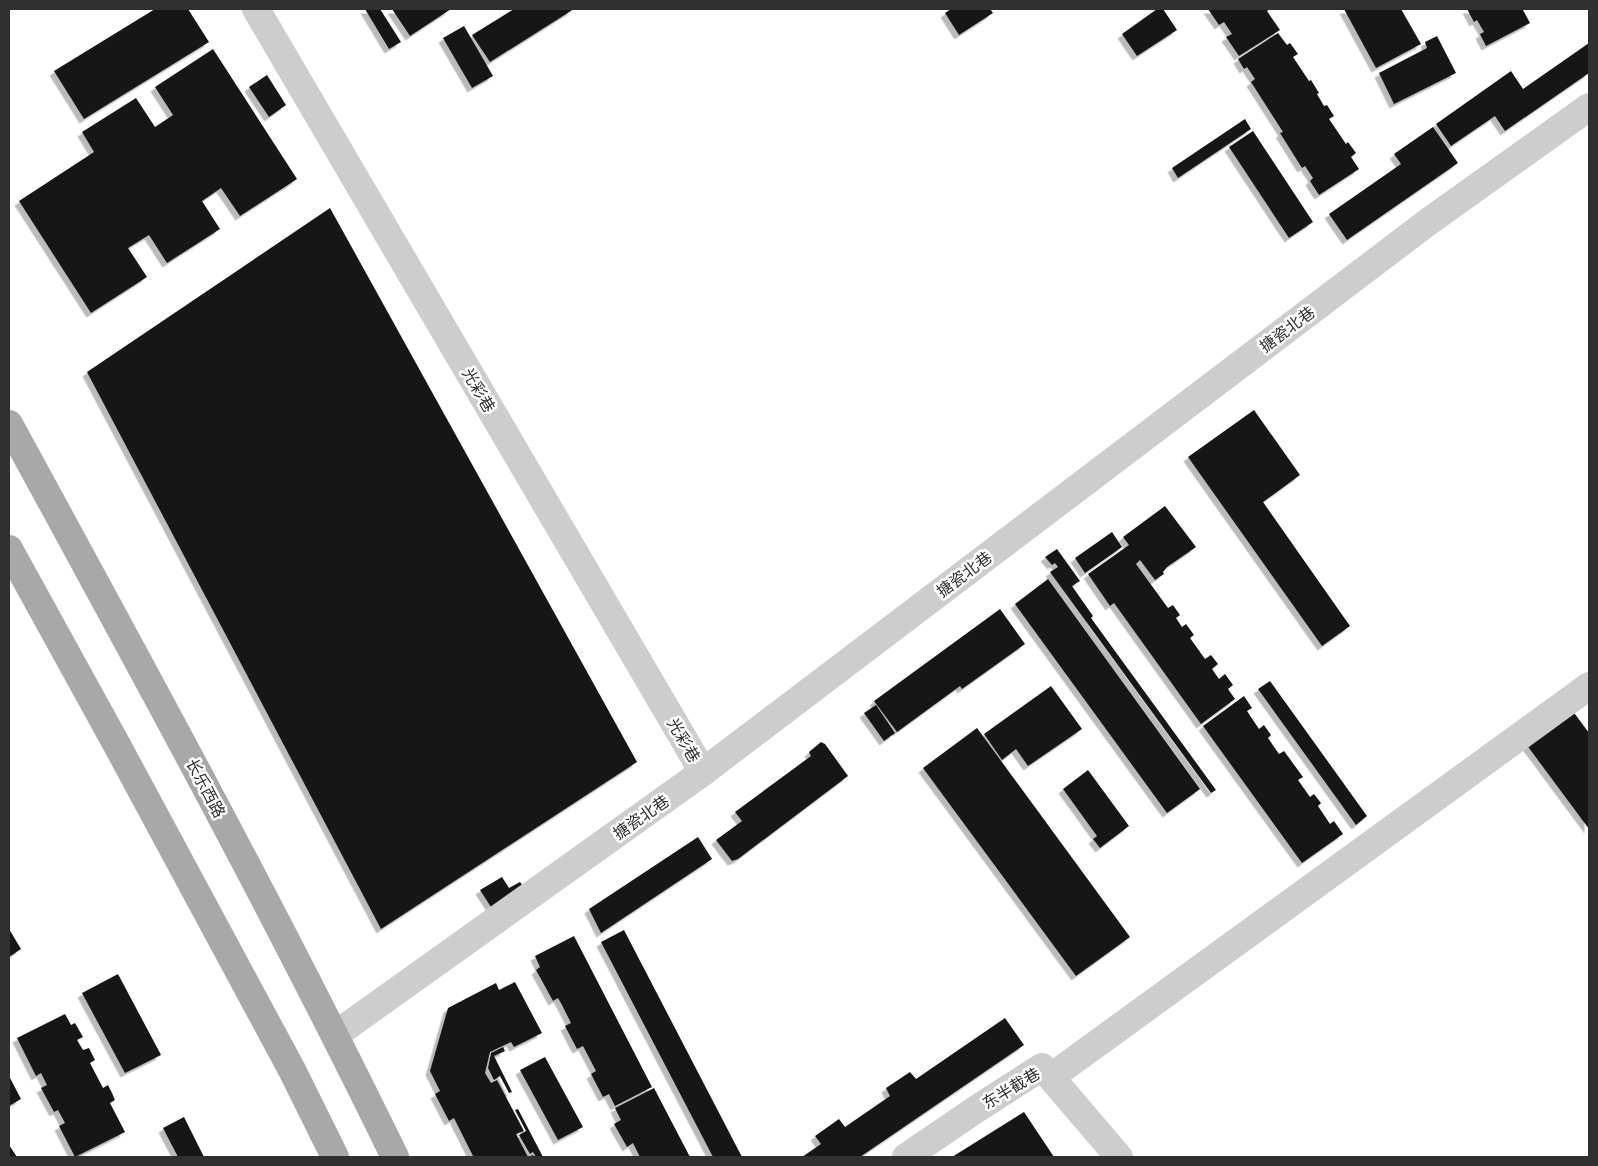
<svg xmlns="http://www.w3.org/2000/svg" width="1598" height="1166" font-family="'Sofia Sans Condensed','Noto Sans SC',sans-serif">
<defs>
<filter id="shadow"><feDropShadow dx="-4.5" dy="4.5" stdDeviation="0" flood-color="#0004"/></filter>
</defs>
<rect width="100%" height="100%" fill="#fff"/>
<g fill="#171717" filter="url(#shadow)">
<polygon points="155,9 188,9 209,42 84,119 54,71"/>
<polygon points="365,9 380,9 401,42 389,49"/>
<polygon points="392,9 451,9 410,36"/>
<polygon points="514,9 574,9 490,62 472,35"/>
<polygon points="951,9 990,9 993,13 959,35 945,13"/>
<polygon points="1157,9 1163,9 1177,30 1137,56 1122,34"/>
<polygon points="1208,9 1270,9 1267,11 1280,30 1239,56 1226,37 1232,34 1224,22 1219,25"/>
<polygon points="1344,9 1401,9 1421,44 1376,68"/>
<polygon points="1467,9 1526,9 1523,10 1530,23 1486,46 1480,34 1484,32 1477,20 1474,22"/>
<polygon points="464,26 493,76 472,88 443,38"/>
<polygon points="1278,33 1287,45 1290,43 1298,54 1293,57 1309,81 1311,80 1319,93 1317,94 1324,106 1327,105 1334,116 1329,119 1346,144 1348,142 1356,153 1351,157 1359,169 1319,195 1310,181 1313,178 1305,166 1302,168 1280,133 1283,132 1251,82 1255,79 1247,67 1244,69 1238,59"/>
<polygon points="1437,36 1456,73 1394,104 1379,73 1427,48 1425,42"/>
<polygon points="1589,43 1589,73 1505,131 1495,116 1451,146 1436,124 1511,71 1523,89"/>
<polygon points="213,49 297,179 240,216 221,188 202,201 220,229 167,263 149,235 128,248 147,277 91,313 19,201 94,152 82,132 136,98 155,127 173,115 155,87"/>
<polygon points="267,75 286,105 269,117 249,87"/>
<polygon points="1245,119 1251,129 1178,178 1172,168"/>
<polygon points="1433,127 1458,163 1347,240 1329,214 1401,164 1394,154"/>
<polygon points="1253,131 1313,222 1289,238 1229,147"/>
<polygon points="330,208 637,762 381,929 87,372"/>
<polygon points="1254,410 1300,475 1263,502 1350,626 1322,646 1188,457"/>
<polygon points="1165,506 1196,547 1167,567 1163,572 1164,574 1155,580 1140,560 1136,564 1168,608 1173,605 1180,615 1176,618 1182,627 1186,624 1194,635 1190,638 1205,659 1211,655 1218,664 1212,669 1219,679 1225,674 1233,685 1228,689 1235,699 1201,724 1114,603 1110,606 1088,574 1129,545 1123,537"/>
<polygon points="1112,532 1122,547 1085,573 1075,558"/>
<polygon points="1057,549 1080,581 1072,586 1093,616 1091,618 1216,790 1211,793 1050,572 1058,567 1055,563 1052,565 1045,557"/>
<polygon points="1048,579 1200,789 1167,813 1015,604"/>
<polygon points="1000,609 1025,644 962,689 960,686 897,732 874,701"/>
<polygon points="1270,681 1367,816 1356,825 1258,689"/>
<polygon points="1051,686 1082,729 1028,766 1016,749 1002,760 984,734"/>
<polygon points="1244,696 1252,708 1247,711 1259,729 1264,725 1271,735 1268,738 1279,754 1284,751 1303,777 1298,780 1310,797 1314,794 1321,803 1318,806 1330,824 1334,821 1343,834 1302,863 1203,726"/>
<polygon points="876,705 895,733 884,741 864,713"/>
<polygon points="1572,710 1589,733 1589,829 1526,744"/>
<polygon points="977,728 1130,937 1076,976 923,768"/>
<polygon points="821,742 825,744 848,776 738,859 732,861 716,840 742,821 735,812 811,756 809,752"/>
<polygon points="1088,770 1129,826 1100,848 1093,839 1097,836 1063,789"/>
<polygon points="698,837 712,859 601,933 589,909"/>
<polygon points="502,877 509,888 520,882 524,887 491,907 480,890"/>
<polygon points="9,929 21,949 9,957"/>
<polygon points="624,930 742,1157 713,1157 601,942"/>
<polygon points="574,936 652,1087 615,1106 609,1094 603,1097 591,1074 596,1071 583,1046 577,1049 565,1026 571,1023 562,1005 558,998 553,1001 536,970 540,967 535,956"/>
<polygon points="118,974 161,1055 125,1073 82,993"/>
<polygon points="515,982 542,1033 514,1047 511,1042 490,1052 485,1073 491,1083 497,1080 524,1131 516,1134 528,1157 533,1155 534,1157 471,1157 473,1156 454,1118 449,1121 435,1094 440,1091 430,1071 448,1008 496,983 499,990"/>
<polygon points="65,1014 71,1025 75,1023 83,1037 77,1040 83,1050 89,1048 95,1060 90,1063 103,1088 108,1085 112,1093 115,1100 110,1103 125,1132 75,1157 59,1126 65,1123 58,1110 54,1112 41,1088 47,1085 41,1073 36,1076 17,1038"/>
<polygon points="1005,1018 1024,1045 860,1157 802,1157 821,1144 815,1136 839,1119 845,1127 890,1096 886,1088 910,1072 916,1079"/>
<polygon points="503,1047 505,1051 494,1056 512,1092 509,1093 500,1076 494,1080 488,1068 491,1053"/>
<polygon points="545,1057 583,1127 558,1140 520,1070"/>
<polygon points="9,1076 21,1099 9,1106"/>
<polygon points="654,1088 690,1157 640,1157 633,1143 627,1147 614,1124 621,1120 615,1108"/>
<polygon points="518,1109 543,1157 536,1157 533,1152 530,1154 519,1135 526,1131 515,1110"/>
<polygon points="1024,1112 1054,1157 952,1157"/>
<polygon points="184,1117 204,1157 178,1157 163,1128"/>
<polygon points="9,1145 17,1157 9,1157"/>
</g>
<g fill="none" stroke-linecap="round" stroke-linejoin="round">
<g stroke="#cdcdcd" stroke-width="28">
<polyline points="256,9 703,772"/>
<polyline points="335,1035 703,772 1428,222 1589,107"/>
<polyline points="1051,1077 1589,686"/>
<polyline points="906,1157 975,1110 1042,1067 1119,1157"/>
</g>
<g stroke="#a8a8a8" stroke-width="28">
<path d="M9,424C141,666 274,909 395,1157"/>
<polyline points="9,549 118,747 293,1072 335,1157"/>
</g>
</g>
<g text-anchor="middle" stroke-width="5" stroke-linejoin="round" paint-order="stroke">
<g font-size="16" fill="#303030" stroke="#fff">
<text transform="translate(1287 329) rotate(-37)" y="6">搪瓷北巷</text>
<text transform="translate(479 390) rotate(60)" y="6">光彩巷</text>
<text transform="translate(964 574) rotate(-37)" y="6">搪瓷北巷</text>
<text transform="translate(684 740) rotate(60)" y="6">光彩巷</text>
<text transform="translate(206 788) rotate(62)" y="6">长乐西路</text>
<text transform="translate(641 817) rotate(-35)" y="6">搪瓷北巷</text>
<text transform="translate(1011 1088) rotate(-31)" y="6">东半截巷</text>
</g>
</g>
<rect width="1598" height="1166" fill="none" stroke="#303030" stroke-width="20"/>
</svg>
